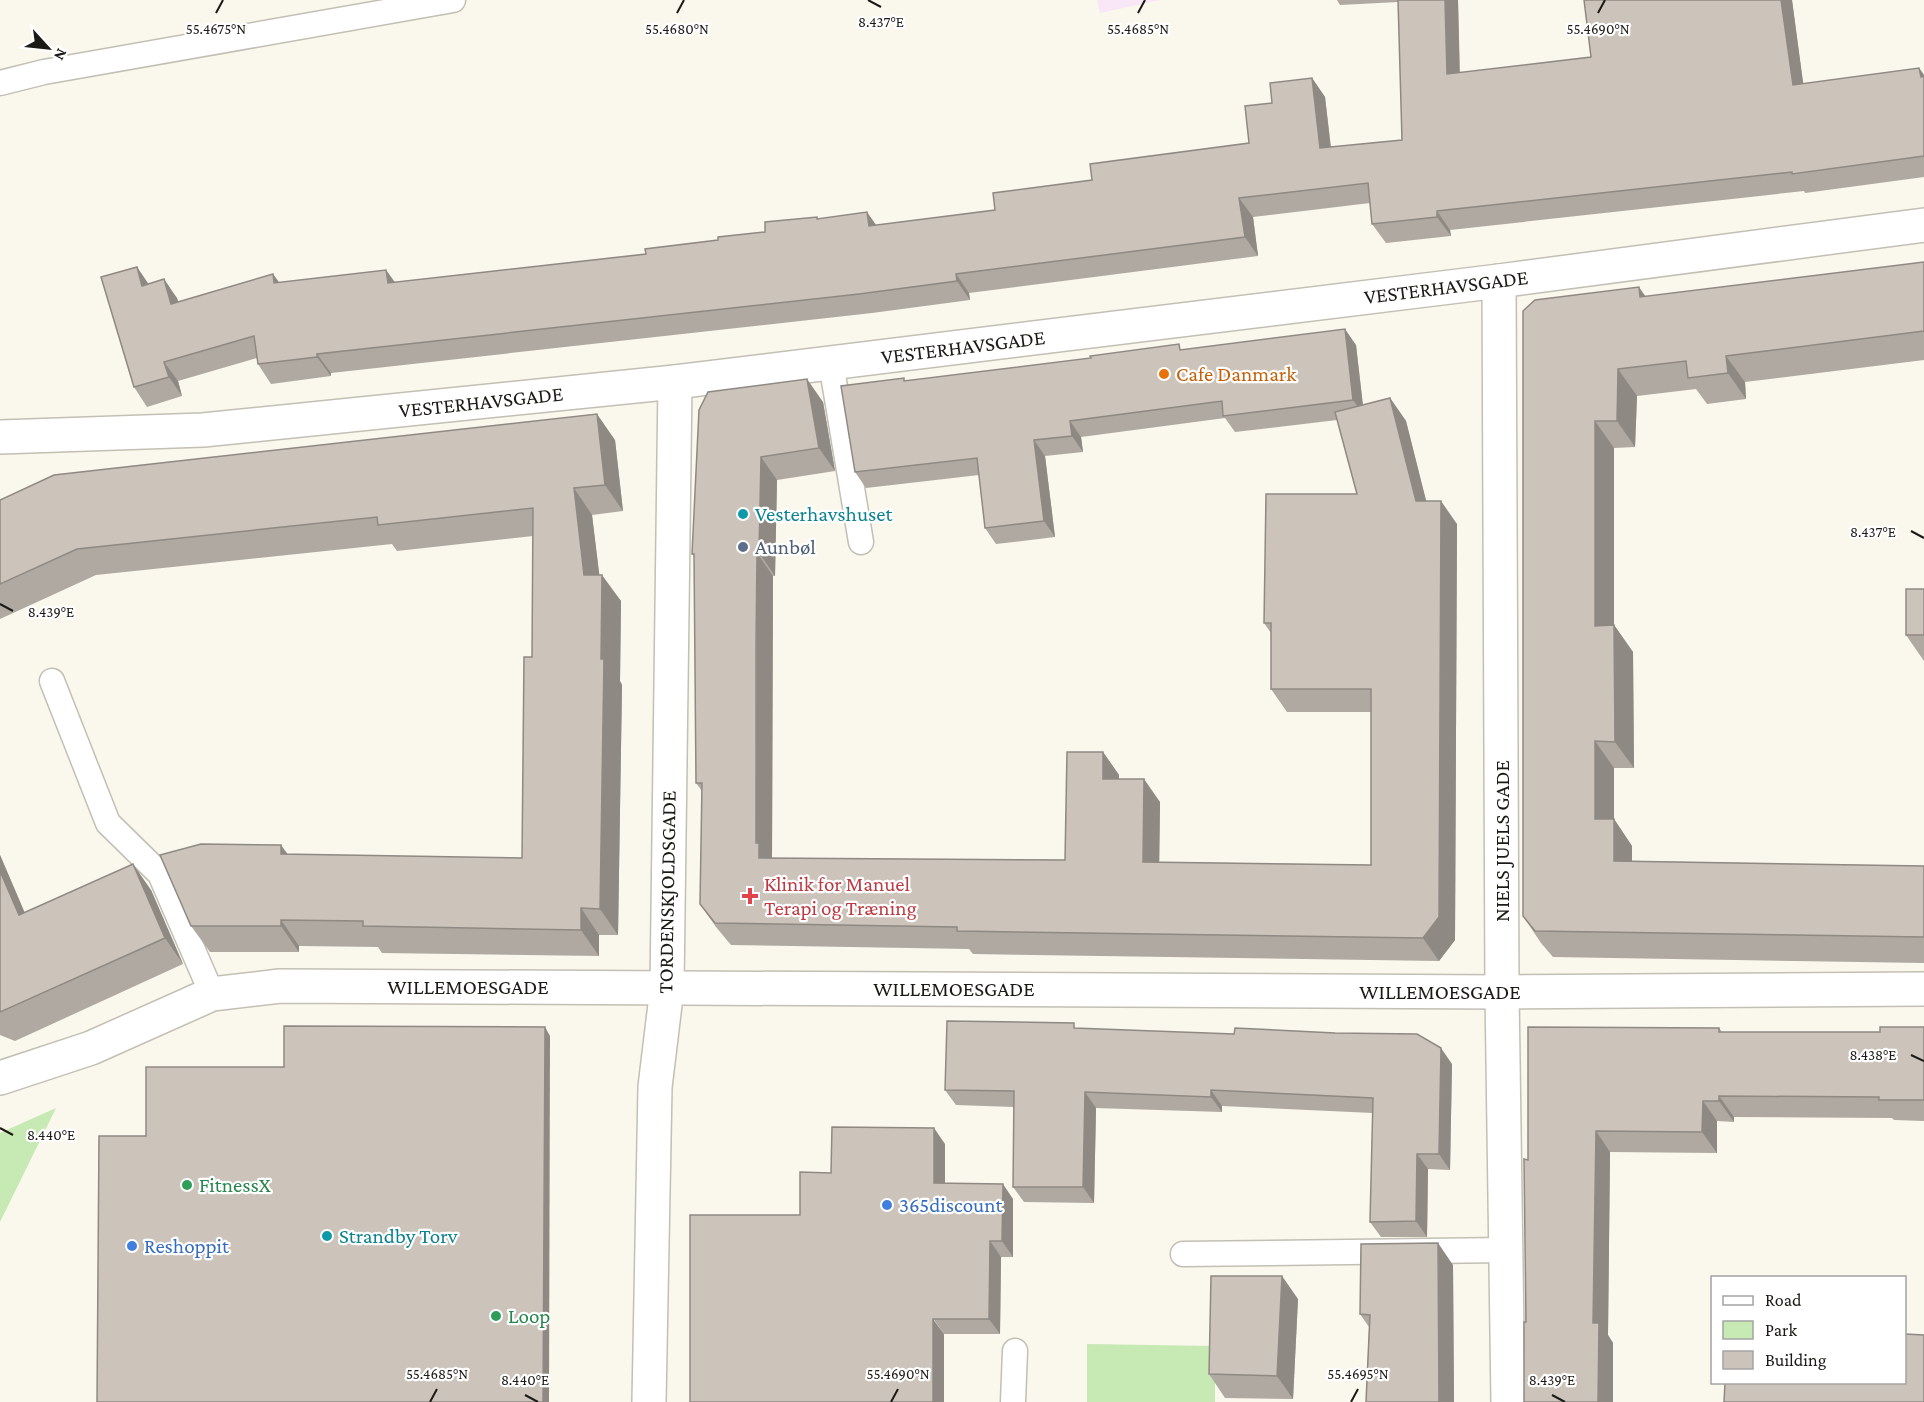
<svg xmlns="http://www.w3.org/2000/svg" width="1924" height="1402" font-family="'Crimson Pro',serif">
<rect width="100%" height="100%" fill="#faf7ec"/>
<polygon fill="#f9e6f7" points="1097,0 1160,0 1100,13"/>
<g fill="#c7e9b3">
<polygon points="56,1108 0,1222 0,1133"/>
<polygon points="1087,1344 1215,1346 1215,1402 1087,1402"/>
</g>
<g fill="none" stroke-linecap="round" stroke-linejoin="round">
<defs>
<g id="lane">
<polyline points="0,83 44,72 453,0"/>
<polyline points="831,363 861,542"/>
<polyline points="52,681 108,823 160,874 212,994"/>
<polyline points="1183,1254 1506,1250"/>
<polyline points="1013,1402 1015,1351"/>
</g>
<g id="street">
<polyline points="1499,281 1502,992 1508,1402"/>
<polyline points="0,437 203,430 675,382 1499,281 1924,225"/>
<polyline points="0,1078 91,1048 212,994 280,986 1502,992 1924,989"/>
<polyline points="649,1402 655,1087 667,988 675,382"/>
</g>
</defs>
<use href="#lane" stroke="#c2bfb4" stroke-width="27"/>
<use href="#street" stroke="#c2bfb4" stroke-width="36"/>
<use href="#lane" stroke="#fff" stroke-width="24"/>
<use href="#street" stroke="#fff" stroke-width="33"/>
</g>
<g fill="#afa9a1">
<polygon points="1337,0 1458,0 1460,73 1591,57 1584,0 1792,0 1803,84 1919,68 1924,75 1924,177 1805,193 1804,191 1450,230 1451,236 1386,243 1372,224 1370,203 1253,217 1258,256 969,293 970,300 872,313 331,373 331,376 271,384 258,364 257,358 178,381 182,396 147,407 134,387 148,284 177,298 178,302 273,274 279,283 386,270 395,282 646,254 765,232 819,219 876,225 995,210 1092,180 1249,143 1272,103 1312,78 1325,97 1331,147 1402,140 1398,2 1340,5"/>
<polygon points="1924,262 1924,360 1745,382 1746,399 1707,404 1696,389 1637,396 1635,447 1614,448 1614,625 1633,652 1634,768 1614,768 1614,819 1632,846 1632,861 1924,866 1924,963 1553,957 1541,943 1523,916 1535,300 1646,297"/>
<polygon points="1356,345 1363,405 1390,398 1406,421 1426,501 1457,524 1455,940 1439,961 973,954 969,949 731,945 716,927 700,904 702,791 696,783 694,556 692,554 699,410 823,402 835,471 777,480 775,576 773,576 772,858 1065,860 1103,752 1119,775 1119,779 1160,802 1159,862 1371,865 1371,712 1287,712 1271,689 1271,633 1264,623 1357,494 1337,420 1235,432 1225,418 1081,437 1083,452 1045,456 1055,537 996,544 985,528 979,475 866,488 855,472 906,381 1182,349"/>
<polygon points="615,440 623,511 592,515 599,575 621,601 620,681 622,685 618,935 599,935 599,956 382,953 378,947 299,946 299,952 210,952 191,926 288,854 522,858 532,657 533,536 397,551 392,544 96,575 0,619 0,500"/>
<polygon points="1924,589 1924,661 1906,635"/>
<polygon points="0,855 25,913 151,890 183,964 15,1041 0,1035"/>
<polygon points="1924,1027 1924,1121 1894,1120 1892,1118 1734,1117 1734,1122 1717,1121 1717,1153 1610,1152 1608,1335 1613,1343 1613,1402 1524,1402 1528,1160 1719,1028 1722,1032 1880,1032"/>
<polygon points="1077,1028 1452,1064 1450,1170 1428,1169 1427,1237 1381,1237 1370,1222 1373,1113 1222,1106 1222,1112 1096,1108 1094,1203 1024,1202 1013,1187 1014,1107 956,1105 945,1090"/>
<polygon points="945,1144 945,1183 1013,1199 1013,1257 1001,1257 1000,1334 944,1334 831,1173"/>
<polygon points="1453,1265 1454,1402 1366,1402 1369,1327 1360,1314"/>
<polygon points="1298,1299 1293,1399 1225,1398 1209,1374"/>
</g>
<g fill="#8f8983">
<polygon points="1445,0 1458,0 1460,94 1447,74"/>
<polygon points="1781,0 1792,0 1806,104 1793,85"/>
<polygon points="1919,68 1924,75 1924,82 1921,77"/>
<polygon points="1312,78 1325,97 1333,168 1320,148"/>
<polygon points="1239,198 1253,217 1258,256 1245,237"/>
<polygon points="1437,211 1450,230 1451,236 1437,217"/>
<polygon points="867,212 881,232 869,226"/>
<polygon points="137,267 150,286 142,286"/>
<polygon points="386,270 399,289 388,283"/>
<polygon points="273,274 287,293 274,283"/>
<polygon points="956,274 969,293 970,300 957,281"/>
<polygon points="164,279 177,298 185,323 171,304"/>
<polygon points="1639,287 1657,313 1640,297"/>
<polygon points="1345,329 1356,345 1364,416 1353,400"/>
<polygon points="317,354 331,373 331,376 317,357"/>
<polygon points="1726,356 1745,382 1746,399 1728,373"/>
<polygon points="164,362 178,381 182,396 169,377"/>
<polygon points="1618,369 1637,396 1635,447 1617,421"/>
<polygon points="807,379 823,402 835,471 819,448"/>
<polygon points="1390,398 1406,421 1432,524 1416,501"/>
<polygon points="597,414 615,440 623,511 605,485"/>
<polygon points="1070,421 1081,437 1083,452 1072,436"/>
<polygon points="1595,421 1614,448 1614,652 1595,626"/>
<polygon points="1034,440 1045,456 1055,537 1044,521"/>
<polygon points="761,457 777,480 775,576 759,553"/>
<polygon points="574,488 592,515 602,596 602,575 621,601 620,681 622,685 618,935 600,909 584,575"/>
<polygon points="1441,501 1457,524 1455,940 1439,961 1423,938"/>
<polygon points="757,553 773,576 772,860 759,858 756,843"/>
<polygon points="1614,625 1633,652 1634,768 1615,742"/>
<polygon points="1595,741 1614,768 1614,819 1632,846 1632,887 1614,861 1595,819"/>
<polygon points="1103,752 1119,775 1119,802 1103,779"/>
<polygon points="1144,779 1160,802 1159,884 1143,862"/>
<polygon points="281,845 300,871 281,854"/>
<polygon points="0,855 37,942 19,915 0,871"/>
<polygon points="133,864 151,890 183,964 165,938"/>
<polygon points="581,908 599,935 599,956 581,930"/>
<polygon points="281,920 299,946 299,952 281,926"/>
<polygon points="545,1027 550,1036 549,1402 543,1402"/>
<polygon points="1441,1048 1452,1064 1450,1170 1439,1154"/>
<polygon points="1211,1090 1222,1106 1222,1112 1211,1097"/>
<polygon points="1085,1092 1096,1108 1094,1203 1083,1187"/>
<polygon points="1719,1096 1734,1117 1734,1122 1719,1101"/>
<polygon points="1703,1101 1717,1121 1717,1153 1702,1132"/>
<polygon points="934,1128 945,1144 945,1199 934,1183"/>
<polygon points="1596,1131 1610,1152 1608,1335 1613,1343 1613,1402 1598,1402 1593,1323"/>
<polygon points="1417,1154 1428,1169 1427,1237 1416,1221"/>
<polygon points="1003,1184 1013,1199 1013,1257 1002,1241"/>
<polygon points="990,1241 1001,1257 1000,1334 989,1319"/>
<polygon points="1438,1243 1453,1265 1454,1402 1439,1402"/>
<polygon points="1282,1276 1298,1299 1293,1399 1277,1376"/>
<polygon points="933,1319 944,1334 944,1402 933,1402"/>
</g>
<g fill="#ccc4bb" stroke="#8f8983" stroke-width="1.5">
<polygon points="1398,0 1445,0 1447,74 1591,57 1584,0 1781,0 1793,85 1919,68 1921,77 1924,76 1924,156 1792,174 1792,172 1437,211 1437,217 1372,224 1368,183 1239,198 1245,237 956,274 957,281 859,294 317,354 317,357 258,364 254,336 164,362 169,377 134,387 101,277 137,267 142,286 164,279 171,304 273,274 274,283 386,270 388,283 646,254 645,249 718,240 718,237 765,232 765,222 817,217 817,219 867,212 869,226 995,210 993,193 1092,180 1090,164 1249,143 1245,106 1272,103 1270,83 1312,78 1320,148 1402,140"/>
<polygon points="1924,262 1924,331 1726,356 1728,373 1688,378 1686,361 1618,369 1617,421 1595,421 1595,626 1614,625 1615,742 1595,741 1595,819 1614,819 1614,861 1924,866 1924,937 1535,931 1523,916 1523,311 1535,300 1639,287 1640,297"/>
<polygon points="1345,329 1353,400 1223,416 1222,401 1070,421 1072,436 1034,440 1044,521 985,528 977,458 855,472 841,386 904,378 904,381 1091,358 1090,356 1179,344 1180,350"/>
<polygon points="807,379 819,448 761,457 759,553 757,553 756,648 756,843 759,843 759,858 1065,860 1067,752 1103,752 1103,779 1144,779 1143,862 1371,865 1371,689 1271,689 1271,623 1264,623 1266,494 1357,494 1335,412 1390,398 1416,501 1441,501 1439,917 1423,938 957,931 957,927 715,923 700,904 702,783 696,783 694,554 692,554 699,410 708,392"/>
<polygon points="597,414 605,485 574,488 584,575 602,575 601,659 604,659 600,909 581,908 581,930 363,926 363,921 281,920 281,926 191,926 160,855 201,844 281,845 281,854 522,858 524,657 532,657 533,508 378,525 377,517 77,549 0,584 0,500 54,475"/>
<rect x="1906" y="589" width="18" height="46"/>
<polygon points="133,864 165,938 0,1012 0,871 19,915"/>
<polygon points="947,1021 1074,1023 1074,1028 1234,1034 1235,1028 1335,1033 1417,1034 1441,1048 1439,1154 1417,1154 1416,1221 1370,1222 1373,1098 1211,1090 1211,1097 1085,1092 1083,1187 1013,1187 1014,1091 945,1090"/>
<polygon points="284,1026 545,1027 543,1402 97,1402 99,1136 146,1136 146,1067 284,1067"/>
<polygon points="1528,1027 1719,1028 1719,1032 1880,1032 1880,1027 1924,1027 1924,1100 1879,1100 1879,1097 1719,1096 1719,1101 1703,1101 1702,1132 1596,1131 1593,1323 1599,1323 1598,1402 1524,1402 1524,1322 1526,1322 1524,1159 1528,1160"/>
<polygon points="832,1127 934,1128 934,1183 1003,1184 1002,1241 990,1241 989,1319 933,1319 933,1402 690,1402 690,1215 800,1215 800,1172 831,1173"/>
<polygon points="1438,1243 1439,1402 1366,1402 1370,1315 1360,1314 1361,1244"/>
<polygon points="1211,1276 1282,1276 1277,1376 1209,1374"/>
<polygon points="1905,1334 1924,1335 1924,1402 1724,1402 1725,1383 1905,1383"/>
</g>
<path fill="none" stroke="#1b1a16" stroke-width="2" d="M868,0L881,7M216,13L223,0M677,13L684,0M1138,13L1145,0M1598,13L1605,0M1911,531L1924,538M0,604L13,611M1911,1055L1924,1061M0,1128L13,1135M525,1395L538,1402M1552,1395L1565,1402M430,1402L437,1389M891,1402L898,1389M1351,1402L1358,1389"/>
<circle fill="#e8710a" stroke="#fff" stroke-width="2" cx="1164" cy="374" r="6"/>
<g fill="#0f9aa8" stroke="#fff" stroke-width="2">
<circle cx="743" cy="514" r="6"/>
<circle cx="327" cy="1236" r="6"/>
</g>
<circle fill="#5c6f8a" stroke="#fff" stroke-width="2" cx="743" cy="547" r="6"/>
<path fill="#e0444e" stroke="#fff" stroke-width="2" d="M747 887h6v6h6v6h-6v6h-6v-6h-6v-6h6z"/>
<g fill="#2e9e5b" stroke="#fff" stroke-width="2">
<circle cx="187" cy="1185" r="6"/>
<circle cx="496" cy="1316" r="6"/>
</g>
<g fill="#3f7fe0" stroke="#fff" stroke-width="2">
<circle cx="887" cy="1205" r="6"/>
<circle cx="132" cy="1246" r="6"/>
</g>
<g text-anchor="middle" stroke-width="4.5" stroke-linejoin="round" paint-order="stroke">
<g font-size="21" fill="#1b1a16" stroke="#fff">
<text transform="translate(1446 287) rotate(-7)" y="7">VESTERHAVSGADE</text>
<text transform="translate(963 347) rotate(-7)" y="7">VESTERHAVSGADE</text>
<text transform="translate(481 402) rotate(-6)" y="7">VESTERHAVSGADE</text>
<text transform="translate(1502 841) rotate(-90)" y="7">NIELS JUELS GADE</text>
<text transform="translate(667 892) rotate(-89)" y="7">TORDENSKJOLDSGADE</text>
<text x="468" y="994">WILLEMOESGADE</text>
<text x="954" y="996">WILLEMOESGADE</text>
<text x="1440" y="999">WILLEMOESGADE</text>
</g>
<g font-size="21" fill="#c56008" stroke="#fff" text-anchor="start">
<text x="1176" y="381">Cafe Danmark</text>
</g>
<g font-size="21" fill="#0d838f" stroke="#fff" text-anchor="start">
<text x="755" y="521">Vesterhavshuset</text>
<text x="339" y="1243">Strandby Torv</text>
</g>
<g font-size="21" fill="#4e5e75" stroke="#fff" text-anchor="start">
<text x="755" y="554">Aunbøl</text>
</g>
<g font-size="21" fill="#be3a42" stroke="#fff" text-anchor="start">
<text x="764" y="891">Klinik for Manuel<tspan x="764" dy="24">Terapi og Træning</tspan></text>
</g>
<g font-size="21" fill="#27864d" stroke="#fff" text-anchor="start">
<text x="199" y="1192">FitnessX</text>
<text x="508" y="1323">Loop</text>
</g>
<g font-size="21" fill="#366cbe" stroke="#fff" text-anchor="start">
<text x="899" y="1212">365discount</text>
<text x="144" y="1253">Reshoppit</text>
</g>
</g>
<g font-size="15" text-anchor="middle" fill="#1b1a16" stroke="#fff" stroke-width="4.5" stroke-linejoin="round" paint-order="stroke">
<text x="881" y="27">8.437°E</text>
<text x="216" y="34">55.4675°N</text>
<text x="677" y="34">55.4680°N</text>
<text x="1138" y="34">55.4685°N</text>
<text x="1598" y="34">55.4690°N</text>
<text x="1873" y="537">8.437°E</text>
<text x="51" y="617">8.439°E</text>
<text x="1873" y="1060">8.438°E</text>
<text x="51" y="1140">8.440°E</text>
<text x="437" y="1379">55.4685°N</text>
<text x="898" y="1379">55.4690°N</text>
<text x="1358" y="1379">55.4695°N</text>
<text x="525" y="1385">8.440°E</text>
<text x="1552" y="1385">8.439°E</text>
</g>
<rect x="1711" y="1276" width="195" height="108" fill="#ffffff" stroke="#a4a3a2" stroke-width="1.5"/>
<rect x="1723" y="1296" width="30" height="9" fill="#ffffff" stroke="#a4a3a2" stroke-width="1.5"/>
<text x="1765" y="1306" font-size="18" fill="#1b1a16">Road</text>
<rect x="1723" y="1321" width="30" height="18" fill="#c7e9b3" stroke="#a4a3a2" stroke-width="1.5"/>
<text x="1765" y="1336" font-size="18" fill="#1b1a16">Park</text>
<rect x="1723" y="1351" width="30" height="18" fill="#ccc4bb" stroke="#a4a3a2" stroke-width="1.5"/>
<text x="1765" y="1366" font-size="18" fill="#1b1a16">Building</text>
<g transform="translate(48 48) rotate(117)" stroke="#ffffff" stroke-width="4.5" paint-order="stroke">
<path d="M0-4.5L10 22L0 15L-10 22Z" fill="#1b1a16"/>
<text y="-9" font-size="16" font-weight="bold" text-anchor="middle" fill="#1b1a16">N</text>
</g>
</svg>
